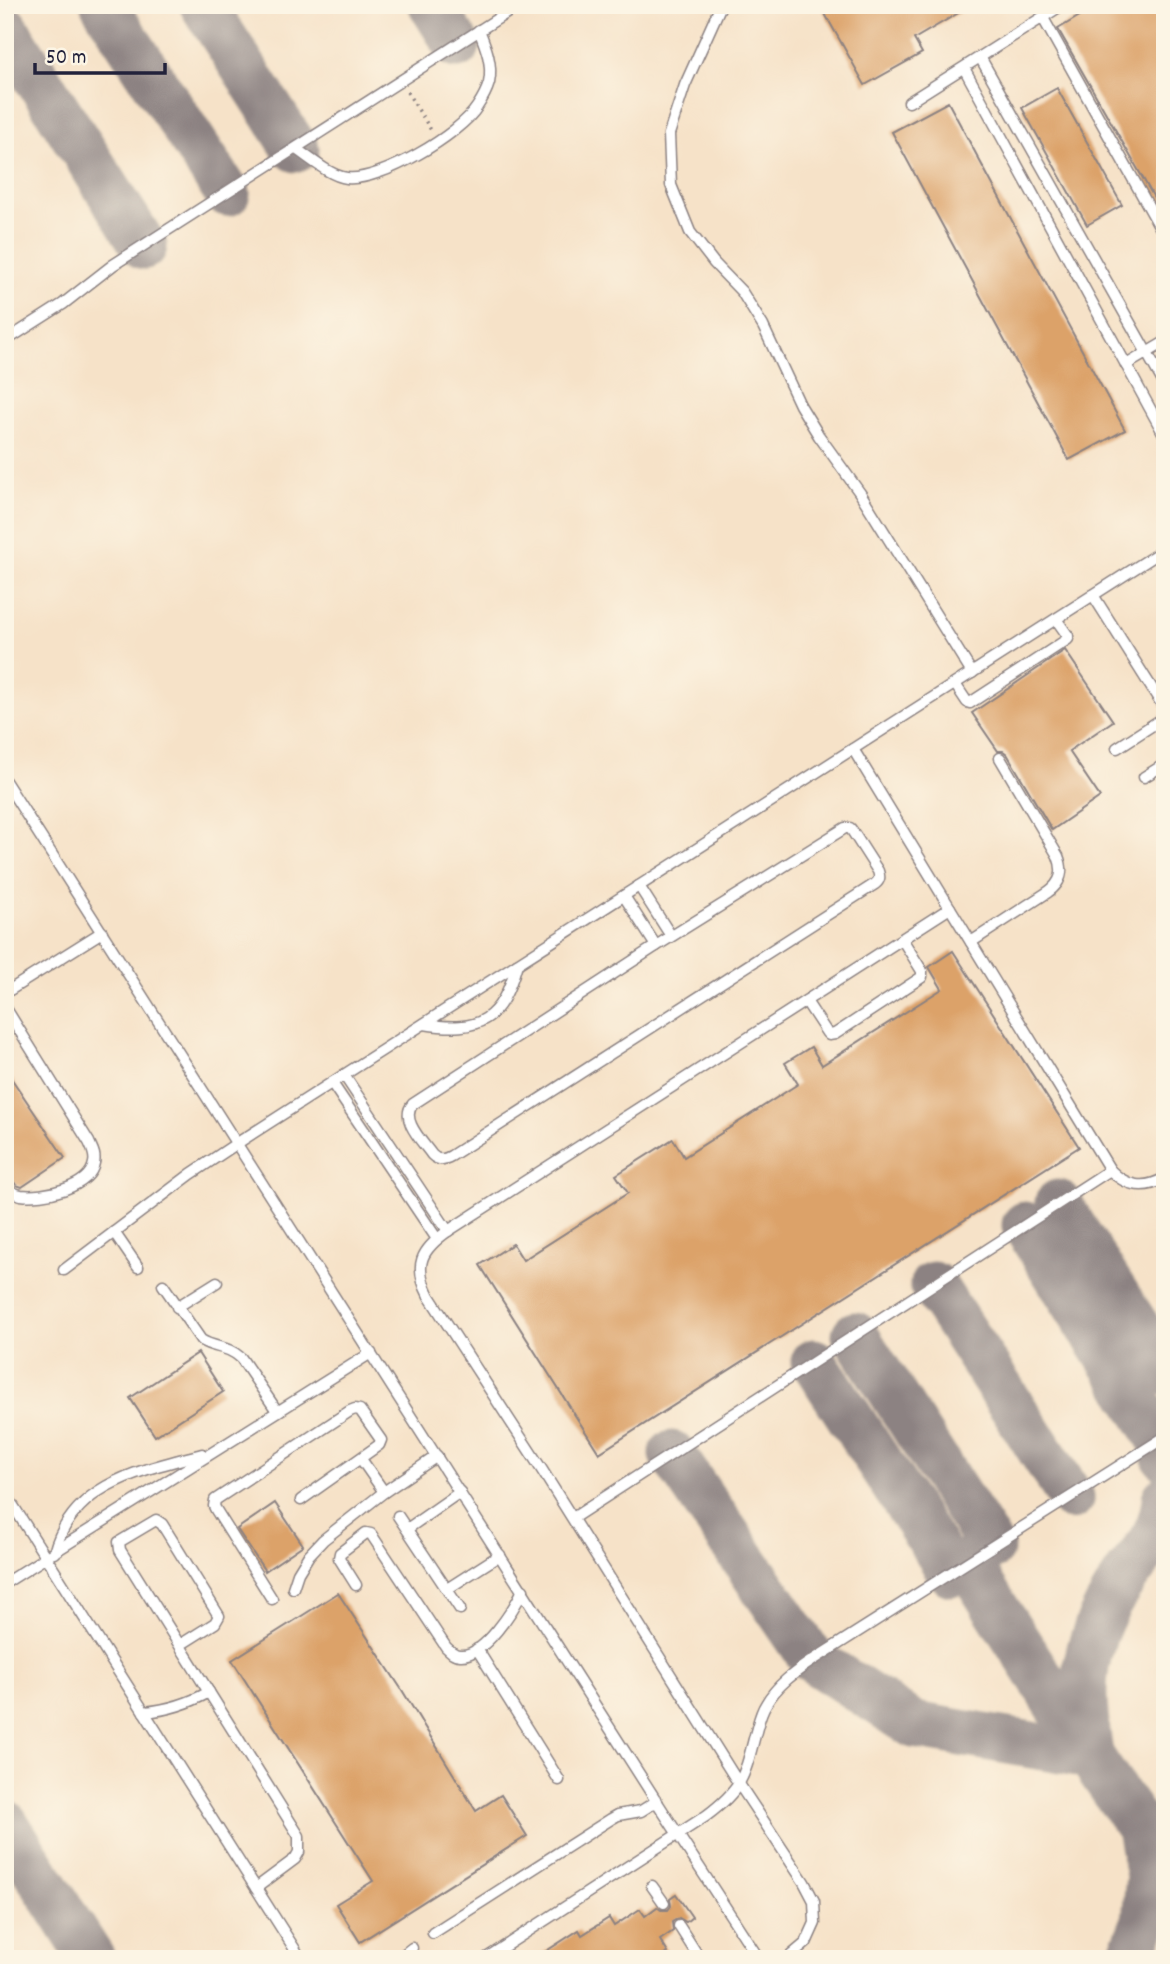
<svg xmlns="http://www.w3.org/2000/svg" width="1170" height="1964" font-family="Dekko,sans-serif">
<rect width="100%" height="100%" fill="#fcf5e5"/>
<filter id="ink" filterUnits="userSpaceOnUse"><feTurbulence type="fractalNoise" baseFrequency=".0143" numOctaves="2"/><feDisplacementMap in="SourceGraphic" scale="14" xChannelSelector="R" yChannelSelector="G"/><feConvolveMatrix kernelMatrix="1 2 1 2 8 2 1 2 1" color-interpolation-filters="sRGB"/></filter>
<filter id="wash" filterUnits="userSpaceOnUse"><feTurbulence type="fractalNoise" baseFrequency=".00686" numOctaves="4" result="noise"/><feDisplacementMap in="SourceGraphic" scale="28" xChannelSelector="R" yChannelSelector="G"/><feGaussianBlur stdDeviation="1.57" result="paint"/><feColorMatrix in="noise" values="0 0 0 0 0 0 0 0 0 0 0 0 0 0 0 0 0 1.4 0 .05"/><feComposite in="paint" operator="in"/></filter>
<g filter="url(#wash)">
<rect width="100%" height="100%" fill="#f6e2c8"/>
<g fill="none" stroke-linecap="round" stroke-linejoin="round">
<g stroke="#8c8282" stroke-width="47">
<polyline points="104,5 227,193"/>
<polyline points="203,5 296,149"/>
<polyline points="432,5 457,45"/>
<polyline points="5,28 144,246"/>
<polyline points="1058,1203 1165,1371"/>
<polyline points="1025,1225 1161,1440 1165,1457"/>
<polyline points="933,1285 1071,1497"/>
<polyline points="855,1335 991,1547"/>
<polyline points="814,1362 951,1573"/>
<path d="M672,1454L813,1660L914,1725L1090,1755C1088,1736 1084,1716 1084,1696C1083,1654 1100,1613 1124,1579C1143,1552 1162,1535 1165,1499"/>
<polyline points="967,1563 1099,1769 1140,1828 1149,1875 1145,1921 1130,1959"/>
<polyline points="5,1823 92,1959"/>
</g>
</g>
<g id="blocks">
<g fill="#dca269">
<polygon points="820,5 972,5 914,39 922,53 865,85"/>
<polygon points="1098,5 1165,5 1165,217 1058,29"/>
<polygon points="1057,88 1122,205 1087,225 1022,108"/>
<polygon points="948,102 1125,430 1069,460 892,132"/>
<polygon points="1065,650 1113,721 1069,751 1100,797 1052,830 1007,754 1003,751 998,751 972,713"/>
<polygon points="953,951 1079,1147 599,1453 480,1265 513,1244 523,1260 628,1193 616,1175 673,1139 684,1157 798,1084 785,1063 811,1047 822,1065 942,989 929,967"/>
<polygon points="5,1069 65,1158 22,1187 16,1185 5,1169"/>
<polygon points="198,1353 223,1392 155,1436 130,1398"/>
<polygon points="275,1503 303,1545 265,1571 237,1529"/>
<polygon points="338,1593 402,1690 476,1811 501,1795 527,1836 360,1942 336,1904 373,1881 232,1660"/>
<polygon points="676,1894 692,1917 686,1922 679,1918 672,1922 673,1931 660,1940 668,1953 659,1959 534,1959 579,1930 582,1935 609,1918 614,1926 640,1909 645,1916 657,1907 661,1910 668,1910 671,1906 670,1898"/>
</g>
</g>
</g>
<g filter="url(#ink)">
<use href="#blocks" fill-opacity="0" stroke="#8c8282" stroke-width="2"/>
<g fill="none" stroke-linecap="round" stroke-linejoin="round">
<defs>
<g id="service">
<polyline points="721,5 685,85 669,134 671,185 690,232 714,263 742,292 763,326 800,405 819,436 860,493 972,673"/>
<polyline points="1043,18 1165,236"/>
<polyline points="980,57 1165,385"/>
<polyline points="964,68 1165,436"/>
<polyline points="909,102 1062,5"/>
<path d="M296,149C310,158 330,176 347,178C380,182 460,134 477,107C481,101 487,90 489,83C493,65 486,47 479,30"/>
<polyline points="5,341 63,304 113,265 519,5"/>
<polyline points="1126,365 1165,342"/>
<polyline points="1093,595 1165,709"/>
<polyline points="955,684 967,702 970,703 1068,639 1068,636 1056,619"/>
<polyline points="1117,748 1165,717"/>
<path d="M853,749L1110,1170C1127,1187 1144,1190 1165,1178"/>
<polyline points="1144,777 1165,764"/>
<polyline points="5,781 664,1813 759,1959"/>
<path d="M845,828H850L853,832L878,871C880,877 880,880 875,884L451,1156C444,1160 438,1161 432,1155C423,1142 399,1119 413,1104L656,946Z"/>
<polyline points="639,886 671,936"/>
<polyline points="624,896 656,946"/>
<path d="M971,942L1048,892C1062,882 1064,871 1058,856L1000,758"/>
<polyline points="5,993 102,932"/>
<polyline points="806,1001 827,1033 829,1035 835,1034 922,977 922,971 902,939"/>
<path d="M5,1007L89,1142C92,1149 96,1155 94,1163C90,1188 42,1198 21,1195C15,1194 10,1191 5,1188"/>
<path d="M424,1024C481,1033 501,1020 517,964"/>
<polyline points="344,1075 448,1231"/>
<polyline points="332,1083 437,1239"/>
<polyline points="114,1232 138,1267"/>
<polyline points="64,1270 191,1174 236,1144 1165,549"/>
<path d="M163,1285L201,1340C215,1349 227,1345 241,1358L277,1411"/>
<polyline points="177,1307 217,1282"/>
<polyline points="361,1459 384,1492"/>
<polyline points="5,1493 301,1959"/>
<polyline points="398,1516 460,1609"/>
<polyline points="573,1518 1110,1170"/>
<polyline points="407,1529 460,1492"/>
<path d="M54,1553C72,1483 142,1470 202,1454"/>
<polyline points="5,1583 371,1353"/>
<path d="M356,1585L339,1558L340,1553L366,1533L371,1534L446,1647C450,1651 454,1655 460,1655C484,1657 514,1609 523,1590"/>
<polyline points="293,1588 298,1573 309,1555 323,1540 384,1492 437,1456"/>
<polyline points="447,1589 500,1555"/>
<polyline points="272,1599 216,1510 214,1506 215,1500 350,1411 355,1409 360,1410 381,1440 379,1445 301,1500"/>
<polyline points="180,1645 215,1623 219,1616 162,1524 156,1520 119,1542 120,1550 299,1836 299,1852 295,1859 256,1888"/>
<polyline points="477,1649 559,1780"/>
<path d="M144,1712C168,1710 188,1704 209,1692"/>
<polyline points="652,1886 664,1903"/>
<polyline points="679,1926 700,1959"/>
<polyline points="433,1933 611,1819 618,1815 641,1811 657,1801"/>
<polyline points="398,1959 412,1948"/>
<path d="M485,1959L706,1816C742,1789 744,1778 755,1735C758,1725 760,1713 766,1704C777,1685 795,1672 813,1660L1165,1437"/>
<path d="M787,1959L806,1943L815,1923L814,1901L804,1882L739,1784L542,1470L429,1296C413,1265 421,1250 448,1231L950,908"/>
</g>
</defs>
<use href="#service" stroke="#8c8282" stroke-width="13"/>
<polyline stroke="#8c8282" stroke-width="3.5" stroke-dasharray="2 5" stroke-linecap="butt" points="407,92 431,130"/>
<use href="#service" stroke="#fff" stroke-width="10"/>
</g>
</g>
<rect width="1170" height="1964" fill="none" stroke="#fcf5e5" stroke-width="28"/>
<path d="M35 63v10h130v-10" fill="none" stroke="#22223b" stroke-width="3.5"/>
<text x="46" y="63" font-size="21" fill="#22223b" stroke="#fcf5e5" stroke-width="5" paint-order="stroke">50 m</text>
</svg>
